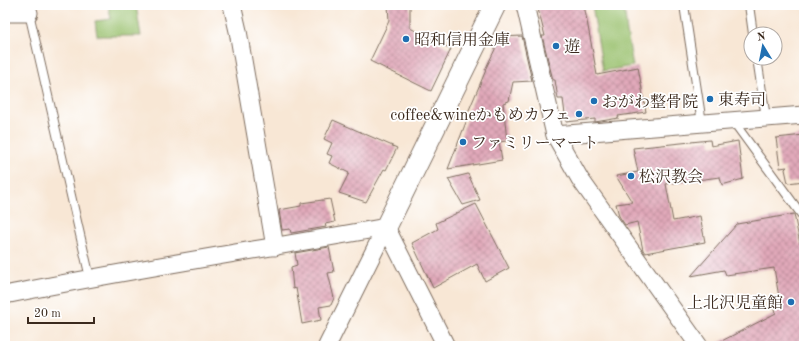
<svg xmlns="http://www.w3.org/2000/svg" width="809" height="351" font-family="'Old Standard TT','Noto Serif JP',serif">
<defs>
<pattern id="building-cross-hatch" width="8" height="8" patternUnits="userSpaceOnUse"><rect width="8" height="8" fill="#e1a9ba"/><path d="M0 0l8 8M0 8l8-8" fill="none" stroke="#b88a97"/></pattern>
</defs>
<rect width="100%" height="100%" fill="#fff"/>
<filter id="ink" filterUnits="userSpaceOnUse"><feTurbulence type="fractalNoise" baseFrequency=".025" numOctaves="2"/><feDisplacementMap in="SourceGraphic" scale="8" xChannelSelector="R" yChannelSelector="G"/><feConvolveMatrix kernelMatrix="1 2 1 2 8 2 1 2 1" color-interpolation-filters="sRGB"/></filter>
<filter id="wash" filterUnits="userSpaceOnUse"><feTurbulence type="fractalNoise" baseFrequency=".012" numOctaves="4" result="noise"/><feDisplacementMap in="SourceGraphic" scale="16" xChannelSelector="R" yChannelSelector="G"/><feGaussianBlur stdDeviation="0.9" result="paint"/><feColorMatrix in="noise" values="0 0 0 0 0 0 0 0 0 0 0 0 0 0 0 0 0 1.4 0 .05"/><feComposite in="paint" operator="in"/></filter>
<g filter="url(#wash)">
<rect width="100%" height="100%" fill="#f8e7d5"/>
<g fill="#98c06c" stroke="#6a7545">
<polygon points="108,5 136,5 141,36 97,36 95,21 111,19"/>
<polygon points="592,5 624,5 627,32 633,66 603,71"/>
</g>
<g id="blocks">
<g fill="url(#building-cross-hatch)">
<polygon points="388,5 410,5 410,28 451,49 431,91 370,61 389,21"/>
<polygon points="537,5 584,5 597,75 638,67 646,112 618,116 619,118 595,122 595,119 566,122 563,99 558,99 555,80 553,80 542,36 545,36"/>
<polygon points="522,36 532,81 513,82 509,101 503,103 507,141 499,142 502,160 448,169 468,117 466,117 486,70 485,70 501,37"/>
<polygon points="333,120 397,148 386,170 384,169 366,202 339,193 349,173 329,163 332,156 327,154 332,143 324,139"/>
<polygon points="804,135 804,181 788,183 785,169 787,167 780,168 776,138"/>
<polygon points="710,140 711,146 738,141 743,179 722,185 720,177 666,184 673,221 700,216 705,242 645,253 643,250 637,222 625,225 619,216 616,204 632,202 616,176 638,172 633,148"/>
<polygon points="468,174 480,200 463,205 448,179"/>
<polygon points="330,199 335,222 325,224 326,227 291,233 290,229 282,230 279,210 301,206 301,203"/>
<polygon points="476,204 509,268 485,281 477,264 433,288 412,243 438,229 436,223"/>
<polygon points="794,214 800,244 804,243 804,346 712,346 776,313 774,304 780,303 774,268 726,275 724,270 691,276 737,224"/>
<polygon points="329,247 334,272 328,273 334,298 331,305 319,307 321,320 302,324 296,288 293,289 291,267 297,265 295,253"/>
</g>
</g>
</g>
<g filter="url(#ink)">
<use href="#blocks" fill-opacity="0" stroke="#7d6c5e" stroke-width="1"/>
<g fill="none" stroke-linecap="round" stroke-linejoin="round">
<defs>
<g id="service">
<polyline points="684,5 702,123"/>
<polyline points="749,5 753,34"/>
<polyline points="29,13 90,278"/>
<polyline points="757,58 766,118"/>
<polyline points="733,121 804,218"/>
</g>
<g id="minor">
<polyline points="232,5 238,31 275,247"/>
<polyline points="525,5 555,135 580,179 699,346"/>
<polyline points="5,13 29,13 26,5"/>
<polyline points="555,135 804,115"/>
<polyline points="386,227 446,346"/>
<path d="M5,295C131,269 259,250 386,227"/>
<polyline points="327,346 386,227"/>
</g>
<polyline id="tertiary" points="386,227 495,5"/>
</defs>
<use href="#service" stroke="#7d6c5e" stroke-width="10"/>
<use href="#minor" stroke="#7d6c5e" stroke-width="19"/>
<use href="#tertiary" stroke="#7d6c5e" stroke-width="23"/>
<use href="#service" stroke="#fff" stroke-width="8"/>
<use href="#minor" stroke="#fff" stroke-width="17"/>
<use href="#tertiary" stroke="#fff" stroke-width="21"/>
</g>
</g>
<g fill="#1f6fb2" stroke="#fff" stroke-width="1.5">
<circle cx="406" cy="39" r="4"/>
<circle cx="556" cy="46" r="4"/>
<circle cx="710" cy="99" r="4"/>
<circle cx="594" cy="101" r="4"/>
<circle cx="579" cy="114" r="4"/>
<circle cx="463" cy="142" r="4"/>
<circle cx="631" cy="176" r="4"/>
<circle cx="791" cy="302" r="4"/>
</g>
<g text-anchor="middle" stroke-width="3.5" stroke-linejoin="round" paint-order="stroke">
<g font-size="16" fill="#3b2a1e" stroke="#fff" text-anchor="start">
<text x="414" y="45">昭和信用金庫</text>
<text x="564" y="52">遊</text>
<text x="718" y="105">東寿司</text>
<text x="602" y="107">おがわ整骨院</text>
<text x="571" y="120" text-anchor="end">coffee&amp;wineかもめカフェ</text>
<text x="471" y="148">ファミリーマート</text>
<text x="639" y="182">松沢教会</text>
<text x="783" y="308" text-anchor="end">上北沢児童館</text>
</g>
</g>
<rect width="809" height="351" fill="none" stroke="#fff" stroke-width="20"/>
<g transform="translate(763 46) rotate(350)"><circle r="19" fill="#ffffff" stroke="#b1aaa5"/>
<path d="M0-3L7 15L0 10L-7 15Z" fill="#1f6fb2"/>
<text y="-6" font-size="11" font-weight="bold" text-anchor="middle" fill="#3b2a1e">N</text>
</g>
<path d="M28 317v6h66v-6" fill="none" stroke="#3b2a1e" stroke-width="2"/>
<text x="34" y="317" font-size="12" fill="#3b2a1e" stroke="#ffffff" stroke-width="3" paint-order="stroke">20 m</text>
</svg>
